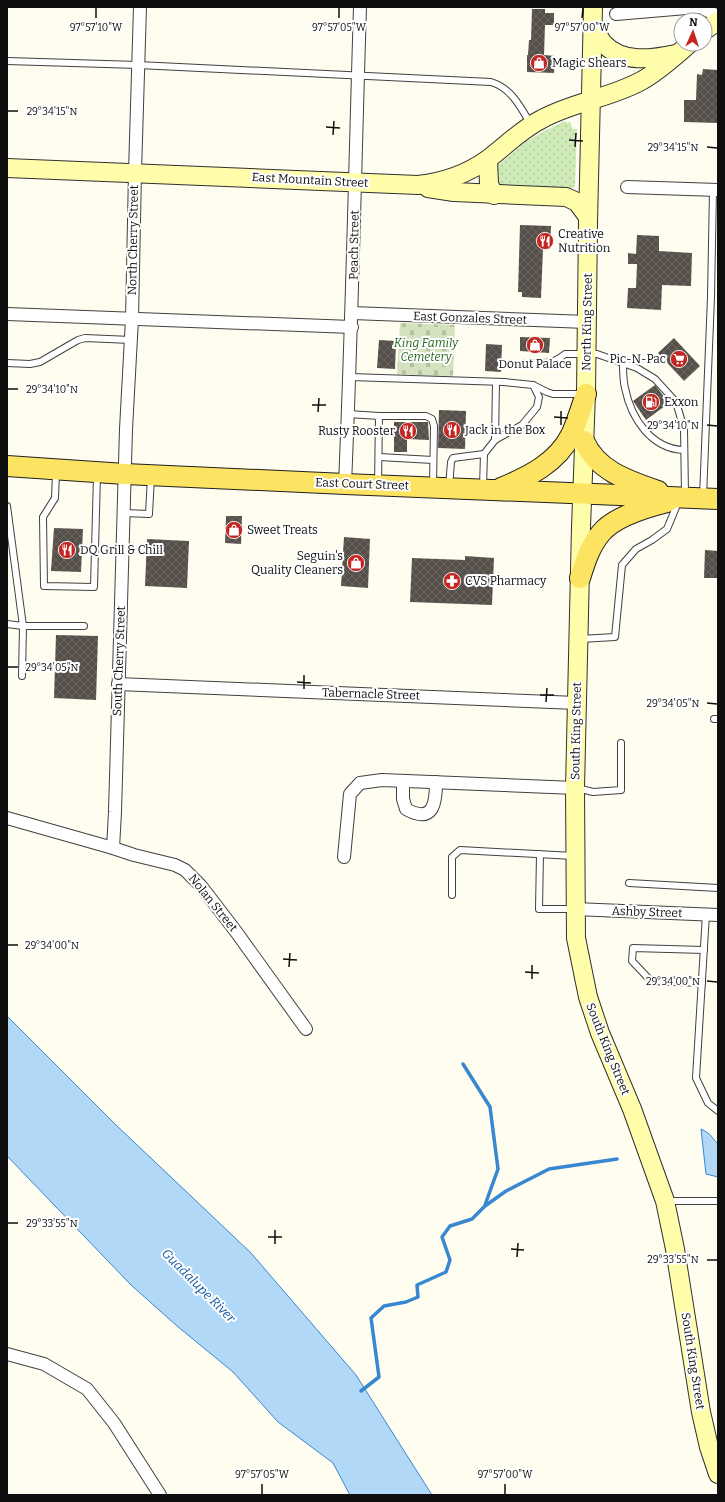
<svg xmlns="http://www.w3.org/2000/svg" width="725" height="1502" font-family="Bitter,serif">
<defs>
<pattern id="grass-dots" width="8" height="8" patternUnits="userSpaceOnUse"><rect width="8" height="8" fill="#ceebb7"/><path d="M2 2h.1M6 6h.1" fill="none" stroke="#b0c89c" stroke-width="1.8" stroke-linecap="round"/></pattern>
<pattern id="cemetery-stones" width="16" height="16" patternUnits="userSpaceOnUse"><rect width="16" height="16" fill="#d4e2bf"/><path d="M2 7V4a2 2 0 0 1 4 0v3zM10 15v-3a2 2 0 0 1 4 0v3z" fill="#b5c1a3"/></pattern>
<pattern id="building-cross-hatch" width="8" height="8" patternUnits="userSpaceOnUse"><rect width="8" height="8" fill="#57504a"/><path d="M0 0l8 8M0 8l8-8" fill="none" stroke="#6a6560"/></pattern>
</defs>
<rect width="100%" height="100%" fill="#fffdef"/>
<polygon fill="url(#grass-dots)" points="565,121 567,123 570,122 573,129 577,129 575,187 568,190 499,189 493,169 527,141 544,131"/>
<polygon fill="url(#cemetery-stones)" points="400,323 455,325 453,377 397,374"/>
<g fill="#b2d8f8" stroke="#3787d1">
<polygon points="7,1016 115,1124 251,1253 356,1375 432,1495 350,1495 333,1463 278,1422 233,1372 177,1326 131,1285 7,1156"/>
<path d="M701,1129C713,1135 710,1136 718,1144V1177L706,1174Z"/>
</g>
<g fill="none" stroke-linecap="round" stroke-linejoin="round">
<g stroke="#3787d1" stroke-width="3.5">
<polyline points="463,1064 490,1107 498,1169 485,1205"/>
<polyline points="361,1391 379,1377 371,1318 384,1306 406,1302 418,1297 417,1285 446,1272 450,1260 442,1237 450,1226 472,1219 485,1206 506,1191 549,1169 617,1159"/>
</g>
</g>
<g fill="url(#building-cross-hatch)">
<polygon points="532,9 545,9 545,13 554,13 554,25 545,25 544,55 555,56 554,73 527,72 527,55 528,55 529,40 531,40"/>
<polygon points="703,69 718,70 718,123 684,122 684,100 696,100 697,74 702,75"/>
<polygon points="520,225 551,226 550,249 543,249 541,298 522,297 522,292 518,292"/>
<polygon points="637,235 659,236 659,251 692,253 691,286 662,285 661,310 627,308 628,288 636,288 637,264 628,264 628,253 636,254"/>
<polygon points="520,337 550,338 549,353 520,351"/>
<polygon points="674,338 700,366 684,381 658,353"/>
<polygon points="379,340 396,341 395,369 377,368"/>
<polygon points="486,344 502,345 501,372 485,371"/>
<polygon points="655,385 669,403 646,420 633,401"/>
<polygon points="439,410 466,411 465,449 438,448"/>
<polygon points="394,422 428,422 429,440 407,439 407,452 394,452"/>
<polygon points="226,516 242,516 241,544 225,543"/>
<polygon points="54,528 83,529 81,572 51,571"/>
<polygon points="344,537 370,539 368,588 341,586"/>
<polygon points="147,539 189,541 187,588 145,586"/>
<polygon points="705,550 718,551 718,578 704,578"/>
<polygon points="465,556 494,558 492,605 410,602 412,558 465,560"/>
<polygon points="56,635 98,636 96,700 54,698"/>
</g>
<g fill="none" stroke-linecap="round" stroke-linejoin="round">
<defs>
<g id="lane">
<path d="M7,61L138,65L491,82C511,88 520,106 530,123"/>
<polyline points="7,363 30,364 40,362 78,340 85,338 131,340"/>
<path d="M524,363C542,363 550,366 565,354H597L637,368L655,379L676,402L684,429L685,494"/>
<path d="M623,363C623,371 623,380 625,388C631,418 651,449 684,450"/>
<polyline points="350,377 504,382 533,385 547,392 553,394 582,394"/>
<polyline points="348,414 379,416 378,484"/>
<polyline points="379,416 426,416 432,419 434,426 433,486"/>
<polyline points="495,440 496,382"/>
<polyline points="379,457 433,460"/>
<polyline points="56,473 55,498 43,517 44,586 94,587 97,475"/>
<polyline points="449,487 451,462 453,458 484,454"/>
<polyline points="483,487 484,454 495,440 522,425 537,407 539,397 533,385"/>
<polyline points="703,497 711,297 713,190"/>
<polyline points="7,506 23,626 22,676"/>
<polyline points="124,513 149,514 151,477"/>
<polyline points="7,624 23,626 84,626"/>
<polyline points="580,639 615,637 622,565 636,549 652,540 667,529 679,500"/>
<polyline points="714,719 718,719"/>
<polyline points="577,788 593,792 621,790 621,743"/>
<polyline points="540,854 539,909 573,909"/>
<polyline points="629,883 718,888"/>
<polyline points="452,895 452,857 460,850 574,856"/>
<polyline points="706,914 696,1078 708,1103 718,1111"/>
<polyline points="702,983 651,981 632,961 633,948 704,950"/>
<polyline points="667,1201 718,1201"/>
</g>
<g id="street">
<polyline points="700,7 718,16"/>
<polyline points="616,14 698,7"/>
<polyline points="627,187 718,190"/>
<polyline points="352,313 587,322"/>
<polyline points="7,314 352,327"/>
<path d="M345,484C352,325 355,166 360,7"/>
<polyline points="118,684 577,703"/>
<path d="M403,781V799L406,809C433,824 436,804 436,782"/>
<polyline points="7,818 113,848 134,855 175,865 185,870 201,886 237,933 306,1029"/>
<polyline points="113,848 115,812 126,429 132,319 135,172 140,7"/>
<polyline points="344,857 350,794 360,783 382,780 575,788"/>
<polyline points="575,909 718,915"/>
<polyline points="7,1354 44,1364 87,1389 114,1423 160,1495"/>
</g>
<g id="secondary">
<polyline points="593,7 588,223 586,394 581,527 575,788 576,938 588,997 600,1033 632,1109 665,1201 675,1249 701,1412 709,1447 718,1474"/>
<path d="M593,24C596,31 599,38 603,43C622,64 652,59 676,54"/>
<polyline points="705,30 718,21"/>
<polyline points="488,160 489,184 494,195"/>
<path d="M7,168L418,185C444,182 466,175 488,159C507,145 520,130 542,119C573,102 610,98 641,81C659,71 674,57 689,44"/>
<polyline points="428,188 454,192 566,197 577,202 588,217"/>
</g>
<g id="primary">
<path d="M584,441C597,471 629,481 658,491"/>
<polyline points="7,466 125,474 345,484 718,499"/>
<path d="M501,488C528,477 557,463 571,435C577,422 581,408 586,394"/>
<path d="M580,578C585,562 590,546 601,533C614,517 647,507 667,502"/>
</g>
</defs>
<use href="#lane" stroke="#414141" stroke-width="8"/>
<use href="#street" stroke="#414141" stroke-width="14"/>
<use href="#secondary" stroke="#303030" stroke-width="20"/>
<use href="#primary" stroke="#1f1f1f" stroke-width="22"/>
<use href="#lane" stroke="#fff" stroke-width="6"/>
<use href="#street" stroke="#fff" stroke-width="12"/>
<use href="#secondary" stroke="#fffdaa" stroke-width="18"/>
<use href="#primary" stroke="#fce362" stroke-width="20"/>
</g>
<path fill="none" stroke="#0e0e0e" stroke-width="1.5" d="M96,18V8M339,18V8M582,18L583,8M8,111H18M326,127L340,128M333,135L334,121M569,140L583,141M575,147L576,133M707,147L717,148M8,389H18M312,405H326M318,412L319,398M554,417L568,418M561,425V411M707,425L717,426M8,667H18M297,682L311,683M304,689V675M540,695H554M546,702L547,688M707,703L717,704M8,945H18M283,959L297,960M289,967L290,953M525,972L539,973M532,979V965M707,981L717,982M8,1223H18M268,1237H282M275,1244V1230M511,1249L524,1250M517,1257L518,1243M707,1260H717M262,1494V1484M505,1494V1484"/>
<defs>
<symbol id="shop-disc" viewBox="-11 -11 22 22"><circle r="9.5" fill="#c32722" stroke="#fff"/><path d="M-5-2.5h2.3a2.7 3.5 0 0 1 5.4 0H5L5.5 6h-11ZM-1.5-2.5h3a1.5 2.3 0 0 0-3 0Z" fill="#fff"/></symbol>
<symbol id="restaurant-disc" viewBox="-11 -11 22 22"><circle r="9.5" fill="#c32722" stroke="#fff"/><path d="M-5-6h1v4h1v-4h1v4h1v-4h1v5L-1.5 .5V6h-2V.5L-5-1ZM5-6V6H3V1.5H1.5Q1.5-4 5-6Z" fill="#fff"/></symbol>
<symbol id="supermarket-disc" viewBox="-11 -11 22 22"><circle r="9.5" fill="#c32722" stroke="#fff"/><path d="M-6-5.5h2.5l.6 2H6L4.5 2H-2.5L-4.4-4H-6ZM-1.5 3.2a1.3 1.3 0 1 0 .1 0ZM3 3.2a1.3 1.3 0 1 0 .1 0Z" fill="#fff"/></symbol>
<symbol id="fuel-disc" viewBox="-11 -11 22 22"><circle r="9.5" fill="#c32722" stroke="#fff"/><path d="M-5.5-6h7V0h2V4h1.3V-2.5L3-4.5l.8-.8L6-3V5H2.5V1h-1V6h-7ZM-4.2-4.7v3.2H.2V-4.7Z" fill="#fff"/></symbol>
<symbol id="pharmacy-disc" viewBox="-11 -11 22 22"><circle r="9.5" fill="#c32722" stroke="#fff"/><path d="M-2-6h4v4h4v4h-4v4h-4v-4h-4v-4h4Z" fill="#fff"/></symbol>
</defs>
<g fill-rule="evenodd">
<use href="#shop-disc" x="529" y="53" width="20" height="20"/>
<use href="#restaurant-disc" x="535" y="231" width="20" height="20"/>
<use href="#shop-disc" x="525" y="335" width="20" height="20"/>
<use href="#supermarket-disc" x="669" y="349" width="20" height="20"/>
<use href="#fuel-disc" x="641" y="392" width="20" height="20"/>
<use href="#restaurant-disc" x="442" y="420" width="20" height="20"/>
<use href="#restaurant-disc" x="398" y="421" width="20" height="20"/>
<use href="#shop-disc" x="224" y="520" width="20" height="20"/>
<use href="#restaurant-disc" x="57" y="540" width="20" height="20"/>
<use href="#shop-disc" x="346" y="553" width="20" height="20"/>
<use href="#pharmacy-disc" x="442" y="571" width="20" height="20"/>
</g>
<g text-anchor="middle" stroke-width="4" stroke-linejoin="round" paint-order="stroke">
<g font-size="12" fill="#0e0e0e" stroke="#fff" text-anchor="start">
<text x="552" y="67">Magic Shears</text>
<text x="558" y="238">Creative<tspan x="558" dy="14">Nutrition</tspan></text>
<text x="666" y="363" text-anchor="end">Pic-N-Pac</text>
<text x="535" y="368" text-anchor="middle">Donut Palace</text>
<text x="664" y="406">Exxon</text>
<text x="465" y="434">Jack in the Box</text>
<text x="395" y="435" text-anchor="end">Rusty Rooster</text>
<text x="247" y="534">Sweet Treats</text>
<text x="80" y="554">DQ Grill &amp; Chill</text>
<text x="343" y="560" text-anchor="end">Seguin's<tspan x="343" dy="14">Quality Cleaners</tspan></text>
<text x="465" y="585">CVS Pharmacy</text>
</g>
<g font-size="12" fill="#0e0e0e" stroke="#fff">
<text transform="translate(310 180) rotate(3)" y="4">East Mountain Street</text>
<text transform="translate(133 240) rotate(-89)" y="4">North Cherry Street</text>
<text transform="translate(354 245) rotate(-89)" y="4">Peach Street</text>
<text transform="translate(470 318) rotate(2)" y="4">East Gonzales Street</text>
<text transform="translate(587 322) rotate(-89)" y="4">North King Street</text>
<text transform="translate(362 484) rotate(2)" y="4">East Court Street</text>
<text transform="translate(119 661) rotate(-88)" y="4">South Cherry Street</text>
<text transform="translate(371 694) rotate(2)" y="4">Tabernacle Street</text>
<text transform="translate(576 731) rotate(-89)" y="4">South King Street</text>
<text transform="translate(213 903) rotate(51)" y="4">Nolan Street</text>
<text transform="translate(647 912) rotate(2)" y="4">Ashby Street</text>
<text transform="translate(608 1049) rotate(68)" y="4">South King Street</text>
<text transform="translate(693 1361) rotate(81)" y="4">South King Street</text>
</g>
<g font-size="12" font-style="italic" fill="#26681c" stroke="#fff">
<text x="426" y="347">King Family<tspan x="426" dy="14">Cemetery</tspan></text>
</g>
<g font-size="13" font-style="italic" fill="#1359a4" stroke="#fff">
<text transform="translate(199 1285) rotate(45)" y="5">Guadalupe River</text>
</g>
</g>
<g font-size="10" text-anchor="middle" fill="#0e0e0e" stroke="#fff" stroke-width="4" stroke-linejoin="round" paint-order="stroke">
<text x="96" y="31">97°57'10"W</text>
<text x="339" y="31">97°57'05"W</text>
<text x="582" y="31">97°57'00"W</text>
<text x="52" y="115">29°34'15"N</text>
<text x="673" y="151">29°34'15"N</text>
<text x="52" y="393">29°34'10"N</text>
<text x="673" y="429">29°34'10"N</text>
<text x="52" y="671">29°34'05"N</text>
<text x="673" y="707">29°34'05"N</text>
<text x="52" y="949">29°34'00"N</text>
<text x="673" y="985">29°34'00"N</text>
<text x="52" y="1227">29°33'55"N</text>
<text x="673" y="1263">29°33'55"N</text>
<text x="262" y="1478">97°57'05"W</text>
<text x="505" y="1478">97°57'00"W</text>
</g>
<rect width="725" height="1502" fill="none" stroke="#0e0e0e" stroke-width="16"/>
<g transform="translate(693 32) rotate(3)"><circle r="19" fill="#ffffff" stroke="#9f9f9f"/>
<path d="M0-3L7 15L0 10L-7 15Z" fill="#c32722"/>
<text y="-6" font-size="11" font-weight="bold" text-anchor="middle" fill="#0e0e0e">N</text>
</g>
</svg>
